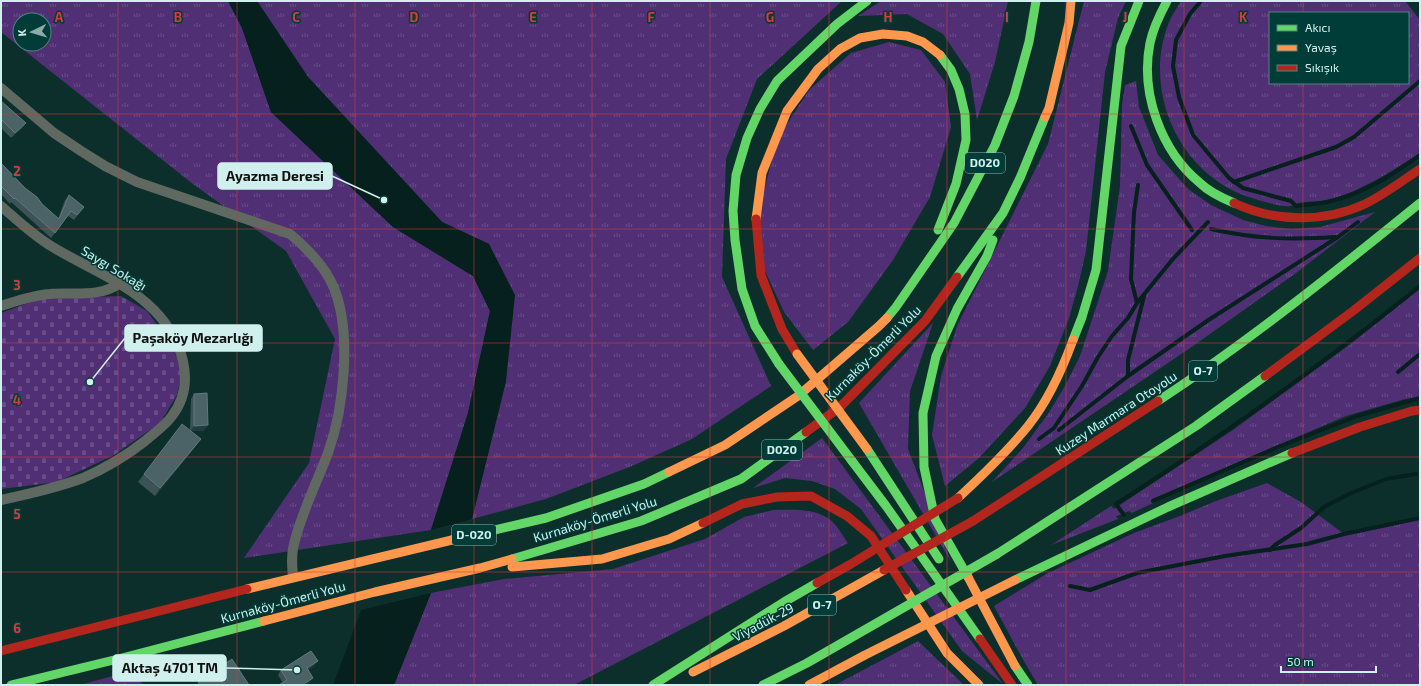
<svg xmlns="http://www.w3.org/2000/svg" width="1421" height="686" font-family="'Exo 2',sans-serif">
<defs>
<pattern id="grass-tufts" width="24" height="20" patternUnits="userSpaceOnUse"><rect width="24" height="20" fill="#512f75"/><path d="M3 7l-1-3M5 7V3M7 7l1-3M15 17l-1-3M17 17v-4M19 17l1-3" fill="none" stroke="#694d89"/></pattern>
<pattern id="cemetery-stones" width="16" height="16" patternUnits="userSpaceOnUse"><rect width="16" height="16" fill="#512f75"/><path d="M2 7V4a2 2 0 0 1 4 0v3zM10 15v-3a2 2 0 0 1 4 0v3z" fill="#694d89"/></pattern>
</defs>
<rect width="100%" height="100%" fill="#0d2f2c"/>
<g fill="url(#grass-tufts)" fill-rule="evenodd">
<path d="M1,1H228L242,28L271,112L393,227L473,276L490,311L468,413L431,530L244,558L309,463L335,339L286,251L193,184L1,32ZM20,20H44V44H20Z"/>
<polygon points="257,1 842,1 757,79 726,159 722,277 771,386 692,439 632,466 546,499 472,519 506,381 489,244 442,222 308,77"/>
<polygon points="881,1 1008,1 995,62 977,120 970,74 943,34 907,14 858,16"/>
<polygon points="1084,1 1126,1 1118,18 1105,72 1086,251 1078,286 1069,318 1050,366 1025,408 979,458 945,486 932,435 941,376 957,326 1048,144"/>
<path d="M1181,1H1405L1420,20V153C1402,164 1385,176 1366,185C1359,188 1353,192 1346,194C1338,197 1329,200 1320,201C1312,202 1303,201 1296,204C1295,204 1292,206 1291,206C1282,208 1255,199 1246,196C1178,172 1142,89 1169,22C1172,15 1177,8 1181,1ZM1270,13H1408V83H1270Z"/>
<polygon points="889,42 921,50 945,82 951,127 930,197 893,260 848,322 813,350 784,312 761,262 758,212 778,138 809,90 851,53"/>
<polygon points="1136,81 1139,107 1158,155 1188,189 1211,205 1243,220 1266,226 1291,229 1320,227 1375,212 1296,273 1193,346 992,482 1023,448 1048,414 1065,386 1080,356 1108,271 1120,186 1122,105 1125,85"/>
<polygon points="1420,289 1420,397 1405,399 1346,416 1152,499 1153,503 1132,513 1129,511 1116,516 1118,519 1051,545 1111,506 1114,509 1233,430 1352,343"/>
<polygon points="933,323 910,391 908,449 951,562 859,403"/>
<polygon points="822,438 1003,684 962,651 861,509 835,489 812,481 785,478 753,488"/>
<polygon points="1267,483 1301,502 1344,534 1420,518 1420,685 1038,685 1021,656 994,606 1048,573 1134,533 1180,516 1216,501"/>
<path d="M773,510C795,510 822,507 837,527C841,532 844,538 848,543L574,685H394L431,593L504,579L613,569L705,539L744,517Z"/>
<polygon points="918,641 964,685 835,685"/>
<polygon points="131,671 143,685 80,685"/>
</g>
<polygon fill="url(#cemetery-stones)" points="121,296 147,311 171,344 182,370 177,395 160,423 114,455 57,482 1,489 1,313 39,299"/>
<g fill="#05201d">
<polygon points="228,1 257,1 308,77 442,222 489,244 515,295 506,381 472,519 431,530 468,413 490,311 473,276 393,227 271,112 242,28"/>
<polygon points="431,593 394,685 333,685 361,610"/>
</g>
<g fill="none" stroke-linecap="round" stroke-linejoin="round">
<g stroke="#05201d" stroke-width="4">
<path d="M1201,1L1190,14L1176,40L1173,66L1179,97L1193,135L1229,178L1243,188L1291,201L1296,206C1306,205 1317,204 1327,202C1363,194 1391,176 1420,155"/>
<polyline points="1131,126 1147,165 1192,230"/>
<polyline points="1234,182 1336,147 1354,137 1420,81"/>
<path d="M1211,229C1255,239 1290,240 1335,237"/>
<polyline points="1137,303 1131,279 1134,212 1138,185"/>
<polyline points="1398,372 1420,354"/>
<polyline points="1128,376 1128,360 1144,296"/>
<polyline points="1059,430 1128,376 1207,321 1338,237 1358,222"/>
<polyline points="1039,439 1054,428 1082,386 1098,357 1112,336 1128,318 1137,303 1172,260 1208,222"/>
<polyline points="1153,501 1278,447 1357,416 1420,398"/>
<path d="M1124,515L1116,504C1221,437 1323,364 1420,286"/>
<polyline points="1270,550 1275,545 1301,528 1324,507 1349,494 1386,479 1416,474"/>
<polyline points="1070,586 1090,590 1137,573 1225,556 1307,544 1344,534 1420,518"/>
</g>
<g stroke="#606862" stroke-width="10">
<path d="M1,88L54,133L81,151L105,166L137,182L290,234C308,249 325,266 334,288C352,333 344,408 328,453C317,482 301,514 294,544C291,555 292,566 293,577"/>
<path d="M1,206C17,220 33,235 51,246C85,267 125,281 154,310C181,338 198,382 172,416C165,426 154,433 145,441C126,456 106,468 83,478C56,488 29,494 1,500"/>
<path d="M1,306C17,301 33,295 50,294C73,292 100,298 120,283"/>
</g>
<g stroke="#63d668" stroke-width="9">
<path d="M1167,1C1160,14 1153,28 1150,43C1140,93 1161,151 1200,183C1209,192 1222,198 1234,203"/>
<polyline points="938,230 956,184 966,140 965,114 959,89 951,70 940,55"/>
<polyline points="957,277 1003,213 1020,178 1045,117"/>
<polyline points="887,318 896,307 954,223 995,145 1014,96 1029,42 1036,1"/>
<polyline points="1073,340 1082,317 1096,270 1121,46 1139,1"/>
<polyline points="779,364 755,326 742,289 735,240 733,211 736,175 747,138 760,109 777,81 837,24 867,1"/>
<path d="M1158,401C1249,341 1335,272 1420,203"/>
<polyline points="867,449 939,559"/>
<polyline points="852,461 886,506 980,639"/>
<polyline points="452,540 546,518 644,484 669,472"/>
<polyline points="997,554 1196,426 1265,376"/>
<polyline points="512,559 641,521 741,479 806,432"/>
<polyline points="968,577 935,519 924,467 923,413 936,356 957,309 987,256 993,240"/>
<polyline points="1015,580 1168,507 1292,453"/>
<polyline points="1015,666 1028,685"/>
<polyline points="11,685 118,659 264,621"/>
</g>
<g stroke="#ff974d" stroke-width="9">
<polyline points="1045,117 1049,108 1069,23 1071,1"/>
<polyline points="756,219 762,173 787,111 818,69 840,49 860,38 883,34 907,36 923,42 940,55"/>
<polyline points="669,472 725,445 798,396 879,326 887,318"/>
<path d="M958,498C983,475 1007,452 1028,426C1048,401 1062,370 1073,340"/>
<polyline points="512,567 602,559 669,539 703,523"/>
<polyline points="968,577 1015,666"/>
<polyline points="247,589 452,540"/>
<polyline points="906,590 947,653 979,685"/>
<polyline points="264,621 375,592 480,568 512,559"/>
</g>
<g stroke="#b3261e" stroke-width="9">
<path d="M1234,203C1274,222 1324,223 1365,204C1385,194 1402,181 1420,169"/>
<polyline points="756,219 761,275 782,329 797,354"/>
<polyline points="1265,376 1353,311 1420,258"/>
<polyline points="806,432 840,407 925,321 957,277"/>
<polyline points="1292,453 1360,427 1412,411 1420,410"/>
<polyline points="973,521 1158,401"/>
<polyline points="703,523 742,504 777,497 811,496 847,516 871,536 906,590"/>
<polyline points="980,639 1012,685"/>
<polyline points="1,651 247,589"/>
</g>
<g stroke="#63d668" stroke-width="9">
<polyline points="779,364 852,461"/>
<polyline points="653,685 784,602 817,583"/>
<polyline points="763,685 807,663 997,554"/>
</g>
<g stroke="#ff974d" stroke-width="9">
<polyline points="797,354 867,449"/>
<polyline points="693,672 784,626 884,570"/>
<polyline points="809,685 865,655 1015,580"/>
</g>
<g stroke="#b3261e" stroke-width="9">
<polyline points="884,570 973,521"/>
<polyline points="817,583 851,564 958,498"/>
</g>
</g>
<g fill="#3b5256">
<polygon points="1,102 22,128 11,138 1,128"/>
<polygon points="1,163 25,188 58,219 65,200 69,195 84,207 74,220 68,216 51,238 11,202 10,204 1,194"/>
<polygon points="194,394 204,431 191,431 195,447 155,496 138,482 144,474 190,430 191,399"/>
<polygon points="314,666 308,670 313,678 309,683 306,685 279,685 283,683 278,675 281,670"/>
</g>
<g fill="#223d3f">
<polygon points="26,123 22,128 11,138 15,133"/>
<polygon points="208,425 204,431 190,431 194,426"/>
<polygon points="201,439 195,447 155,496 160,488"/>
<polygon points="318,661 314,666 303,673 307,668"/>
<polygon points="313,678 309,683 306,685 302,685"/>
</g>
<g fill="#4b6366" stroke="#60797b">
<polygon points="1,101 26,123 15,133 1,119"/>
<polygon points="1,163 25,188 37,197 42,204 59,219 69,195 84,207 77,215 71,211 55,233 15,198 14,199 1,186 2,180 1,180"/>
<polygon points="207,393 208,425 194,426 194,394"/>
<polygon points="182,424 201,439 160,488 144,474"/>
<polygon points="311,651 318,661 307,668 313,678 302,685 279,685 287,680 281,670"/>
<polygon points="232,659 249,685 200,685 198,682"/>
</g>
<path fill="none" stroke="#d53c3c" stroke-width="1" stroke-opacity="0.55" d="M118,1V685M237,1V685M355,1V685M474,1V685M592,1V685M710,1V685M829,1V685M947,1V685M1066,1V685M1184,1V685M1303,1V13M1303,83V685M1,114H1420M1,229H1420M1,343H1420M1,457H1420M1,572H1420"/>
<g text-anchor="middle" stroke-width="3" stroke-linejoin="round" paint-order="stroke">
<g fill="#003c38" stroke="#91bab6" stroke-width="1">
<rect x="965" y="153" width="40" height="20" rx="3"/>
<rect x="1189" y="361" width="28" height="20" rx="3"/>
<rect x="762" y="440" width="40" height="20" rx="3"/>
<rect x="452" y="525" width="44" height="20" rx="3"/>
<rect x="808" y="595" width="28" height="20" rx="3"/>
</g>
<g font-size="12" font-weight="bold" fill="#cff0ec">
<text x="985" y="167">D020</text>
<text x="1203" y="375">O-7</text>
<text x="782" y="454">D020</text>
<text x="474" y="539">D-020</text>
<text x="822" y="609">O-7</text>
</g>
<g font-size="13" fill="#cff0ec" stroke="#003c38">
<text transform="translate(114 268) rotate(31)" y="5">Saygı Sokağı</text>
<text transform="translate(873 353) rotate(-45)" y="5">Kurnaköy-Ömerli Yolu</text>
<text transform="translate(1116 413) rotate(-33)" y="5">Kuzey Marmara Otoyolu</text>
<text transform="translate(595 519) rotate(-17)" y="5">Kurnaköy-Ömerli Yolu</text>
<text transform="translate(283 602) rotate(-15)" y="5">Kurnaköy-Ömerli Yolu</text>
<text transform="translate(763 622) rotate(-28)" y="5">Viyadük-29</text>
</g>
</g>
<g font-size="13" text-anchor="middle" font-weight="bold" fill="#d53c3c" stroke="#003c38" stroke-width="3" stroke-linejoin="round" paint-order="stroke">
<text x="59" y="22">A</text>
<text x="178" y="22">B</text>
<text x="296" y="22">C</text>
<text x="414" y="22">D</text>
<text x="533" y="22">E</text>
<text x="651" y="22">F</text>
<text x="770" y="22">G</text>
<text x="888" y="22">H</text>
<text x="1007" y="22">I</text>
<text x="1125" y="22">J</text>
<text x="1243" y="22">K</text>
<text x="17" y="176">2</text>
<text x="17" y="290">3</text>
<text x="17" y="405">4</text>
<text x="17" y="519">5</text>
<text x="17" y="633">6</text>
</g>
<path fill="none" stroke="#cff0ec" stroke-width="1.5" d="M384 200L332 176M90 382L125 338M297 670L226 668"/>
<g fill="#cff0ec" stroke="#003c38" stroke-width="1.5">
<circle cx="384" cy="200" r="4"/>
<circle cx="90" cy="382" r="4"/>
<circle cx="297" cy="670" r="4"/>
</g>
<g fill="#cff0ec" stroke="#cff0ec" stroke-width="1.5">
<rect x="218" y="163" width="114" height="26" rx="4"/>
<rect x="125" y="325" width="137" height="26" rx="4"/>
<rect x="113" y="655" width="113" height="26" rx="4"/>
</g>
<g font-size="14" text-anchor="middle" font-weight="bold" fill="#111">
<text x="275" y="181">Ayazma Deresi</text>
<text x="193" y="343">Paşaköy Mezarlığı</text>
<text x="170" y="673">Aktaş 4701 TM</text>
</g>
<rect width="1421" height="686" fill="none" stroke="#cff0ec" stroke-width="4"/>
<rect x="1269" y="12" width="140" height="72" fill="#003c38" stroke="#538480"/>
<rect x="1277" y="25" width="20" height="6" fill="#63d668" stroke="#538480"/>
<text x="1305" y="32" font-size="12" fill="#cff0ec">Akıcı</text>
<rect x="1277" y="45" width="20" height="6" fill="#ff974d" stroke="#538480"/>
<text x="1305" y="52" font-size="12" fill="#cff0ec">Yavaş</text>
<rect x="1277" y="65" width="20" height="6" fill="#b3261e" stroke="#538480"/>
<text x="1305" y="72" font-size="12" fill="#cff0ec">Sıkışık</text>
<g transform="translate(32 32) rotate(265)"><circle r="19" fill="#003c38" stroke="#538480"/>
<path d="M0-3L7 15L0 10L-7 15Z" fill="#8baca9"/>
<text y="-6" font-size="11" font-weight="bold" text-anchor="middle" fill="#cff0ec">K</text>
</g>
<path d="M1281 666v6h95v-6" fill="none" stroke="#cff0ec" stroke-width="2"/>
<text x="1287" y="666" font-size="12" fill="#cff0ec" stroke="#003c38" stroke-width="3" paint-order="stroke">50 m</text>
</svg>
